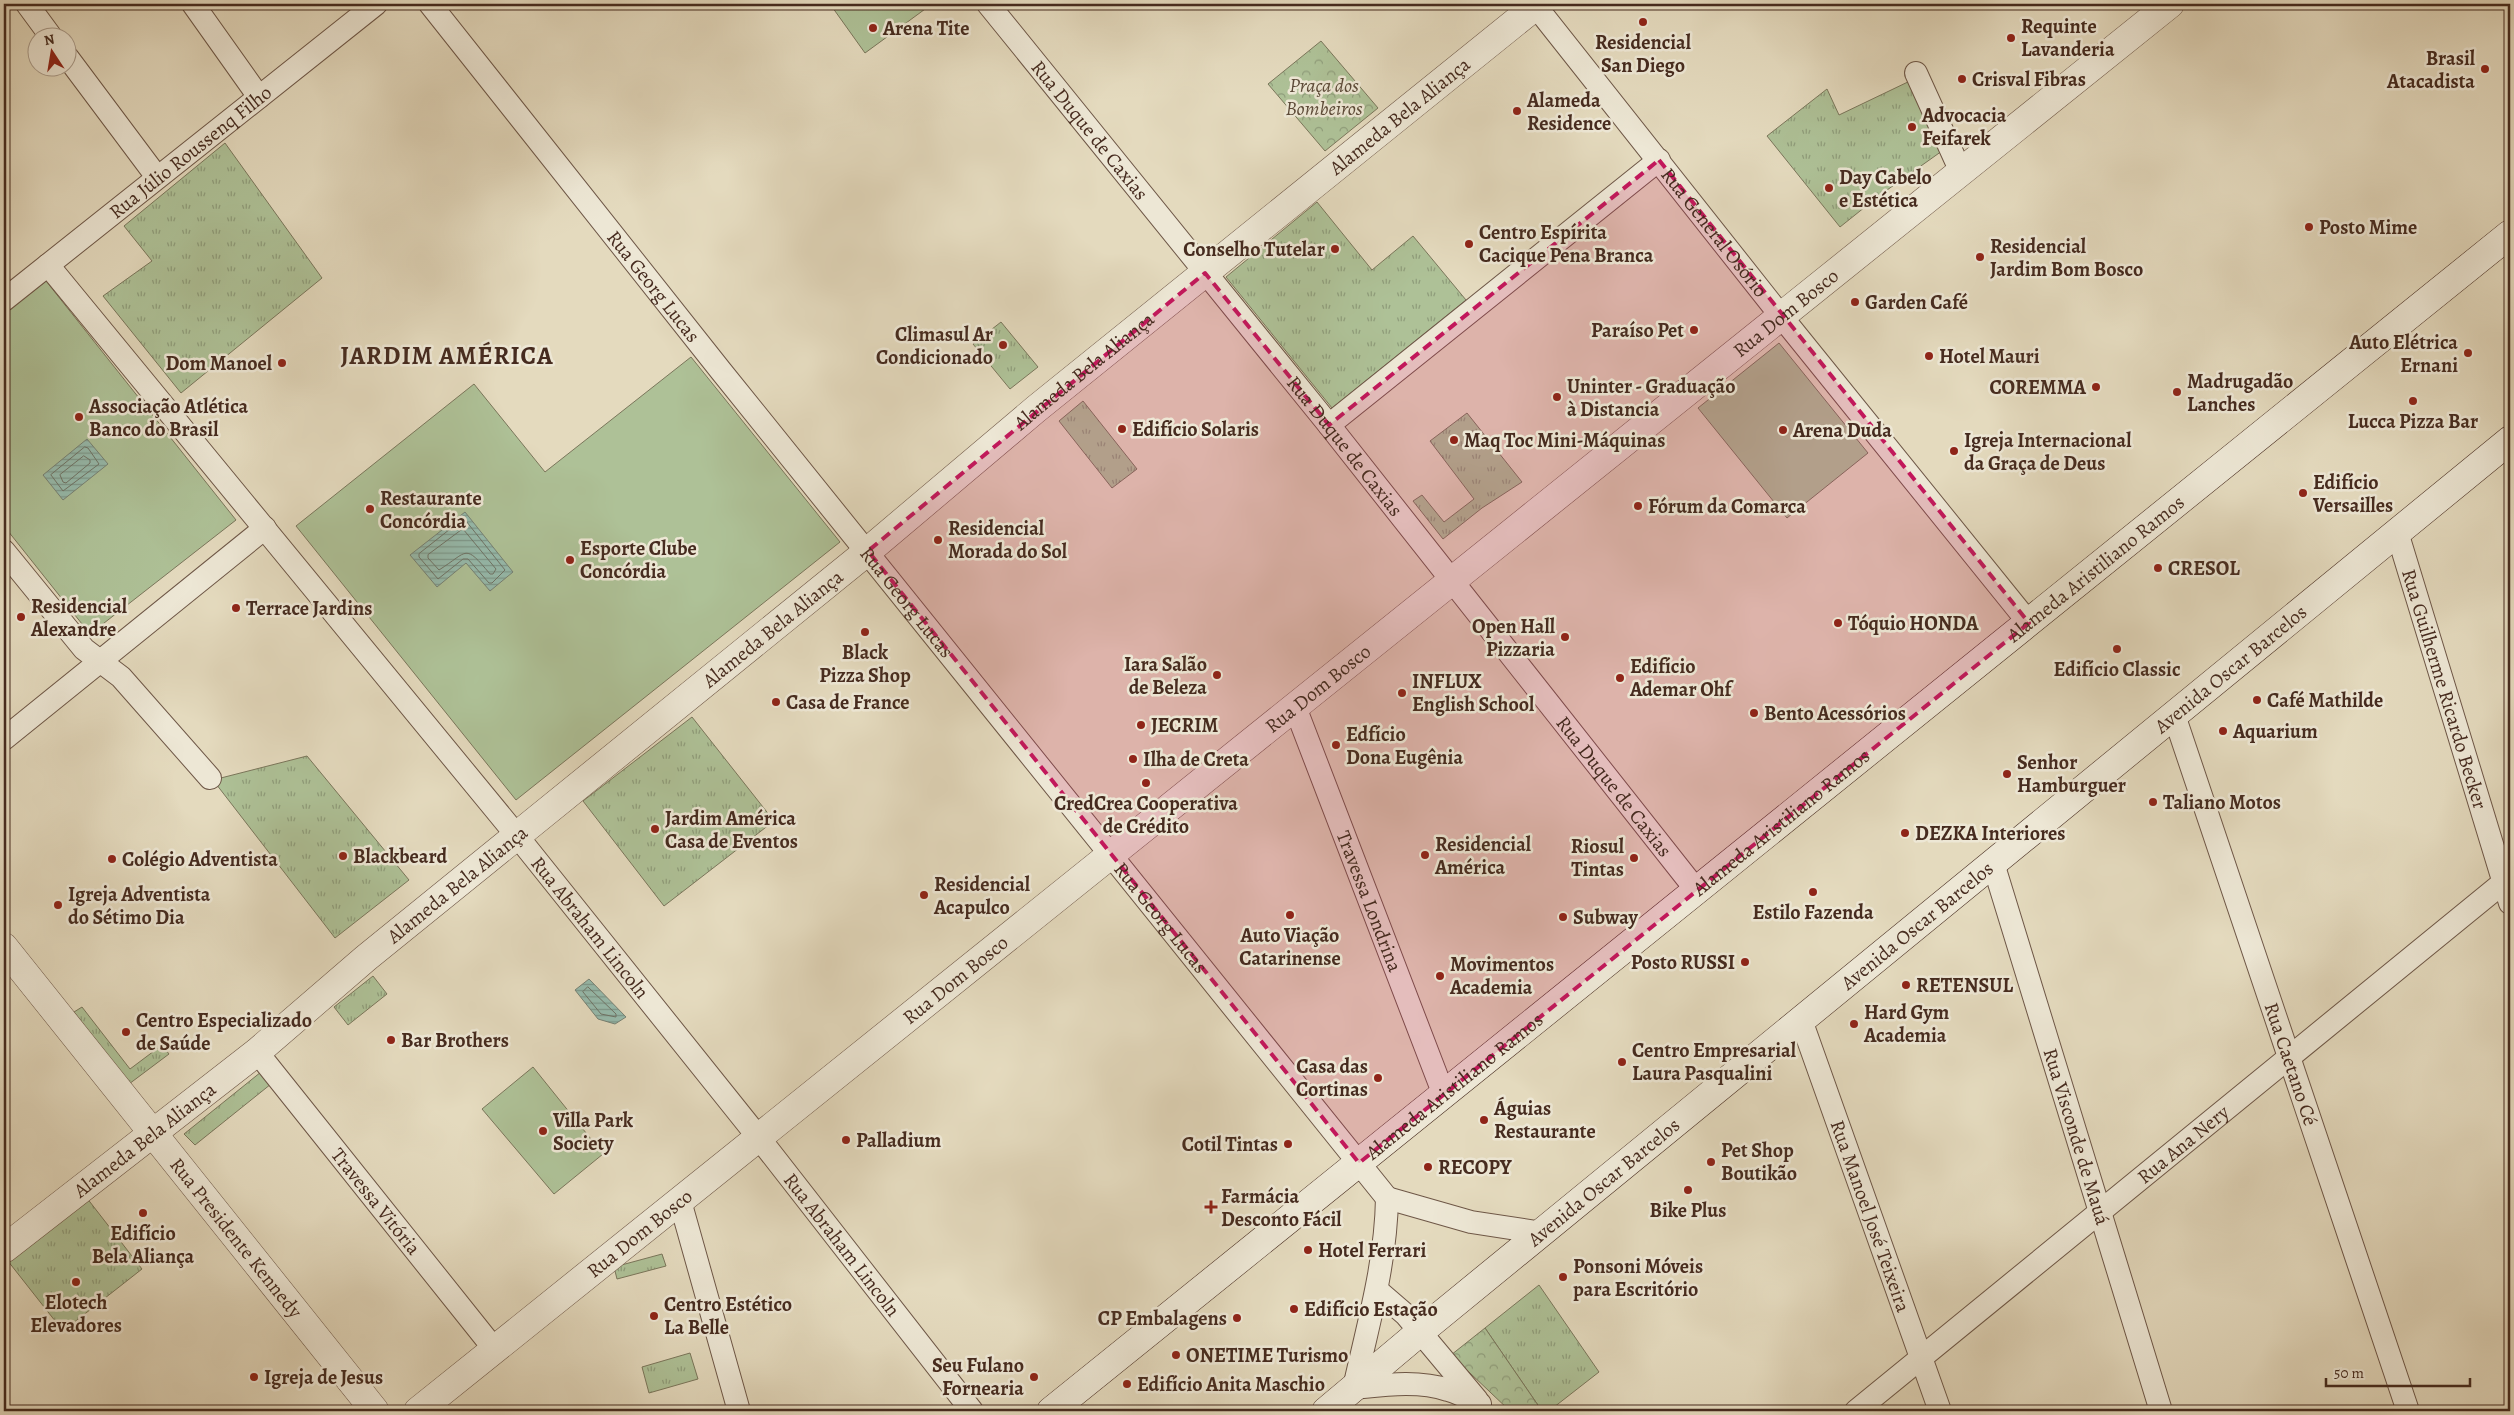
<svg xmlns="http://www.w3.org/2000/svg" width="2514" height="1415" font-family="Alegreya,serif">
<defs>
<pattern id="grass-tufts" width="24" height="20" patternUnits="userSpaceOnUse" patternTransform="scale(1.25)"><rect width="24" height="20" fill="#aec197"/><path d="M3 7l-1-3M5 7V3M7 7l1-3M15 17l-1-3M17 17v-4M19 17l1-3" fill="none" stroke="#8f9d7b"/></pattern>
<pattern id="forest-crowns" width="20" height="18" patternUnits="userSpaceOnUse" patternTransform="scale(1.25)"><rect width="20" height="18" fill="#aec197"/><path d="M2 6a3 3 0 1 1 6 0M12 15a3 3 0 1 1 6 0" fill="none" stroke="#8f9d7b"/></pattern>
<pattern id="water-rules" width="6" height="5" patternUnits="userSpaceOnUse" patternTransform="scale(1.25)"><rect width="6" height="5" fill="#96bbad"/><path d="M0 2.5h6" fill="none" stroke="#7c988c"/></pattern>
</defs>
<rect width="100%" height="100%" fill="#e4dabe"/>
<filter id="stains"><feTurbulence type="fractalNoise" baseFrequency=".004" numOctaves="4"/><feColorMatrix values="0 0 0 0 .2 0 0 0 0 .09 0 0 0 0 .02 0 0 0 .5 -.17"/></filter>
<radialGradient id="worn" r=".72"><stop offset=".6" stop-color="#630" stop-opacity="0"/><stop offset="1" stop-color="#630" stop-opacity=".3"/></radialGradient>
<g fill="url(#grass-tufts)" stroke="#7a765b">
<polygon points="1912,80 1942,151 1880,195 1840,227 1767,136 1827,89 1839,115"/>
<polygon points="225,143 322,278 181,393 103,296 152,261 124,226"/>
<polygon points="1317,202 1372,270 1413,236 1466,300 1332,408 1226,277"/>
<polygon points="1001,322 1038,367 1010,389 973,344"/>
<polygon points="1083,401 1137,469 1112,488 1059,421"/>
<polygon points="1467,413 1522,482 1482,508 1443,539 1413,501 1422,495 1444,522 1474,499 1430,441"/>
<polygon points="692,717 774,821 664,906 583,801"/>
<polygon points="307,756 409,880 335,938 213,780"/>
<polygon points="373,976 387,994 348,1025 334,1007"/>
<polygon points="82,1007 130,1069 162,1045 169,1054 129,1084 74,1012"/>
<polygon points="261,1072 271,1084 195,1145 184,1134"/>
<polygon points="83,1193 142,1269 63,1331 4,1256"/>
<polygon points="662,1254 666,1266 617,1279 614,1267"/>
<polygon points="1539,1285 1599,1372 1549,1411 1542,1411 1485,1328"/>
<polygon points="690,1353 698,1379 649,1393 642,1367"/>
</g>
<g fill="url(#forest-crowns)" stroke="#7a765b">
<polygon points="1321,41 1378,108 1325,151 1268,84"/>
<polygon points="1485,1328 1542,1411 1510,1411 1451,1355"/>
</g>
<g fill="#aec197" stroke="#7a765b">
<polygon points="830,4 932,4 865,53"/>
<polygon points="46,281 236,520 90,634 4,526 4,314"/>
<polygon points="1779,343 1868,453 1787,518 1698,408"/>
<polygon points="691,357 840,542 516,800 296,526 474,384 545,472"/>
<polygon points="533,1067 603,1154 554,1194 482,1109"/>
</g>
<g fill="url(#water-rules)" stroke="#768174">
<polygon points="87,439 108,464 63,500 43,475"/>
<polygon points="465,512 513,572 490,591 466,563 437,587 410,555"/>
<polygon points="589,979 626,1017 615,1024 598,1019 575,990"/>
</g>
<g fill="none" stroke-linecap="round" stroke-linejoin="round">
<g stroke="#6e7366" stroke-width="1">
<polygon points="85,447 88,448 99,464 63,491 51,475"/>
<polygon points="84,456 90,460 90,463 66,483 63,482 60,475"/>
<polygon points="462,520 466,521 505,570 492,583 489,583 468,559 463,559 438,579 419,557 419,554"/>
<path d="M463,529L496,569L493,574H490C464,543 469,551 439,570L428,558V555Z"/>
<polygon points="588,987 616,1014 616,1017 601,1014 583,992"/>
</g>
<defs>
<g id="minor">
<polyline points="27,4 52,38"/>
<polyline points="193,4 259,97"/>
<path id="s1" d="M430,4L721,371L1387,1198"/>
<path id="s2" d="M988,4L1329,425L1697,891"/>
<path id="s3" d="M1534,4L1781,316L2029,623"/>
<polyline points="68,58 157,177"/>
<polyline points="1916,73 1961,172"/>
<path id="s4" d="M48,265L518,837L759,1138L972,1411"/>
<path id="s5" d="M4,300L376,4"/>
<polyline points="1329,425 1659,160"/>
<path id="s6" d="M2397,532L2510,903"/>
<polyline points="4,551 84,649 121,677 210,778"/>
<path id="s7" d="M1295,707L1444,1095"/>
<path id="s8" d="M2174,715L2408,1411"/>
<polyline points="4,739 265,528"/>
<path id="s9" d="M1993,863L2161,1411"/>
<path id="s10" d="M1801,1020L1940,1411"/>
<path id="s11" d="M257,1052L495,1350"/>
<path d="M1387,1198C1386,1263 1368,1325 1354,1388C1384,1385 1418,1380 1448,1390C1459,1393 1470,1399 1480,1404"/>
<polyline points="1387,1198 1471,1222 1543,1233"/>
<polyline points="680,1201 739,1411"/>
<polyline points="1377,1290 1406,1315 1477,1400"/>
<path id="s12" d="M1856,1411L2510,877"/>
</g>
<g id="tertiary">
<path id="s13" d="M4,947L375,1411"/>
<path id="s14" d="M4,1249L257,1052L366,958L868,551L1036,409L1538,4"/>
<path id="s15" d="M418,1411L2170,4"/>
</g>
<g id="secondary">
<path id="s16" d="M1051,1411L2510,234"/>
<path id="s17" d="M1326,1411L1420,1332L2510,440"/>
</g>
</defs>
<use href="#minor" stroke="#6e5747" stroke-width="24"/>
<use href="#tertiary" stroke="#6e5747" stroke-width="29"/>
<use href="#secondary" stroke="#462b1f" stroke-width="29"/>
<use href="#minor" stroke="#ede7d5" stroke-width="22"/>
<use href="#tertiary" stroke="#ede7d5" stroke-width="28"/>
<use href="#secondary" stroke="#ede7d5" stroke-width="28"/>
</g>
<path fill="#c2185b" fill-opacity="0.2" stroke="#c2185b" stroke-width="4" stroke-dasharray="10 6" stroke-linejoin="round" d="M1659,160L2029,623L1359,1163L868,551L1205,273L1329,425Z"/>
<g fill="#8f2418" stroke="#ede7d5" stroke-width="2">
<circle cx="1643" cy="22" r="5"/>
<circle cx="873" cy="28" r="5"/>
<circle cx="2011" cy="38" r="5"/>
<circle cx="2485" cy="69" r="5"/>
<circle cx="1962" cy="79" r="5"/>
<circle cx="1517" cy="111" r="5"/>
<circle cx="1912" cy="127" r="5"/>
<circle cx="1829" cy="188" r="5"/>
<circle cx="2309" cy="227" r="5"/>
<circle cx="1469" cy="244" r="5"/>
<circle cx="1335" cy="249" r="5"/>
<circle cx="1980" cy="257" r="5"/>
<circle cx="1855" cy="302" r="5"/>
<circle cx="1694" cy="330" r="5"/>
<circle cx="1003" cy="345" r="5"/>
<circle cx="2468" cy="353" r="5"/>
<circle cx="1929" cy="356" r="5"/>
<circle cx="282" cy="363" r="5"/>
<circle cx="2096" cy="387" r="5"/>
<circle cx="2177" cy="392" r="5"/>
<circle cx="1557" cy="397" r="5"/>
<circle cx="2413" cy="401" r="5"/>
<circle cx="79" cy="417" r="5"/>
<circle cx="1122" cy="429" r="5"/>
<circle cx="1783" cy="430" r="5"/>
<circle cx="1454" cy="440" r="5"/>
<circle cx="1954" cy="451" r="5"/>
<circle cx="2303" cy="493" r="5"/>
<circle cx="1638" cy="506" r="5"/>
<circle cx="370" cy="509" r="5"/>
<circle cx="938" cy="540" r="5"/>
<circle cx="570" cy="560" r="5"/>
<circle cx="2158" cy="568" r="5"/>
<circle cx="236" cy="608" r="5"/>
<circle cx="21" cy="617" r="5"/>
<circle cx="1838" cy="623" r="5"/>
<circle cx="865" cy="632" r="5"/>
<circle cx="1565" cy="637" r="5"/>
<circle cx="2117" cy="649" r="5"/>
<circle cx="1217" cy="675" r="5"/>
<circle cx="1620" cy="678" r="5"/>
<circle cx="1402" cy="693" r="5"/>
<circle cx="2257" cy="700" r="5"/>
<circle cx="776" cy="702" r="5"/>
<circle cx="1754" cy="713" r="5"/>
<circle cx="1141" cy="725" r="5"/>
<circle cx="2223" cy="731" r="5"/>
<circle cx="1336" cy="745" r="5"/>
<circle cx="1133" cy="759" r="5"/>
<circle cx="2007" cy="774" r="5"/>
<circle cx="1146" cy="783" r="5"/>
<circle cx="2153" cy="802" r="5"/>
<circle cx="655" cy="829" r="5"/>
<circle cx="1905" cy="833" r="5"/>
<circle cx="1425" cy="855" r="5"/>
<circle cx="343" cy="856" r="5"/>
<circle cx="1634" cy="858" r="5"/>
<circle cx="112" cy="859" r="5"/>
<circle cx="1813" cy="892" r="5"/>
<circle cx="924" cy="895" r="5"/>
<circle cx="58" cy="905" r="5"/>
<circle cx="1290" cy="915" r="5"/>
<circle cx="1563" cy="917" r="5"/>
<circle cx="1745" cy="962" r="5"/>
<circle cx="1440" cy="976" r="5"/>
<circle cx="1906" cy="985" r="5"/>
<circle cx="1854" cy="1024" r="5"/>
<circle cx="126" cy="1032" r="5"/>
<circle cx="391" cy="1040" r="5"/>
<circle cx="1622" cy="1062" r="5"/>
<circle cx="1378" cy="1078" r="5"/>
<circle cx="1484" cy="1120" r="5"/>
<circle cx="543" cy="1131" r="5"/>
<circle cx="846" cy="1140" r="5"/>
<circle cx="1288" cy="1144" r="5"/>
<circle cx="1711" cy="1162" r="5"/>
<circle cx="1428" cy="1167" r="5"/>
<circle cx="1688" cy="1190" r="5"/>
<path d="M1208.5 1199.5h5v5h5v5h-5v5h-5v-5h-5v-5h5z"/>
<circle cx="143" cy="1213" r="5"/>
<circle cx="1308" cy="1250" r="5"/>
<circle cx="1563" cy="1277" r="5"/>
<circle cx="76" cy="1282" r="5"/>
<circle cx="1294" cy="1309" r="5"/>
<circle cx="654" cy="1316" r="5"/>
<circle cx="1237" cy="1318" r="5"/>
<circle cx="1176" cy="1355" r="5"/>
<circle cx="254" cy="1377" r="5"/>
<circle cx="1034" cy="1377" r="5"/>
<circle cx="1127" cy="1384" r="5"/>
</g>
<g text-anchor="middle" stroke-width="5" stroke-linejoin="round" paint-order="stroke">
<g font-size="20" font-weight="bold" fill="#462b1f" stroke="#ede7d5" text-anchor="start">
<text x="2021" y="33">Requinte<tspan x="2021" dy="23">Lavanderia</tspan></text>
<text x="883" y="35">Arena Tite</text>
<text x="1643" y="49" text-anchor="middle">Residencial<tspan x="1643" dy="23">San Diego</tspan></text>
<text x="2475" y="65" text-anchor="end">Brasil<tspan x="2475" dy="23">Atacadista</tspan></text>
<text x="1972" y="86">Crisval Fibras</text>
<text x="1527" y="107">Alameda<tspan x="1527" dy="23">Residence</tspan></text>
<text x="1922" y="122">Advocacia<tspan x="1922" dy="23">Feifarek</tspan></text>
<text x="1839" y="184">Day Cabelo<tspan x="1839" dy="23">e Estética</tspan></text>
<text x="2319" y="234">Posto Mime</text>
<text x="1479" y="239">Centro Espírita<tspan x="1479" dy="23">Cacique Pena Branca</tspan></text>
<text x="1990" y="253">Residencial<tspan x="1990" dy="23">Jardim Bom Bosco</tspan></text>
<text x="1325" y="256" text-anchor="end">Conselho Tutelar</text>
<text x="1865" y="309">Garden Café</text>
<text x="1684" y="337" text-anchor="end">Paraíso Pet</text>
<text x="993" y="341" text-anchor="end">Climasul Ar<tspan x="993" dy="23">Condicionado</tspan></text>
<text x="2458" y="349" text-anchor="end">Auto Elétrica<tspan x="2458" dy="23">Ernani</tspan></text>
<text x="1939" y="363">Hotel Mauri</text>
<text x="272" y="370" text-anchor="end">Dom Manoel</text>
<text x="2187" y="388">Madrugadão<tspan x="2187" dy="23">Lanches</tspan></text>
<text x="1567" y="393">Uninter - Graduação<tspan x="1567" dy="23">à Distancia</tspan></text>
<text x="2086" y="394" text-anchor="end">COREMMA</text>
<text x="89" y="413">Associação Atlética<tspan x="89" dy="23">Banco do Brasil</tspan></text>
<text x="2413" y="428" text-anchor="middle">Lucca Pizza Bar</text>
<text x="1132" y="436">Edifício Solaris</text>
<text x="1793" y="437">Arena Duda</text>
<text x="1464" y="447">Maq Toc Mini-Máquinas</text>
<text x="1964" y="447">Igreja Internacional<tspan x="1964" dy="23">da Graça de Deus</tspan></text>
<text x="2313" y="489">Edifício<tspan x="2313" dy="23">Versailles</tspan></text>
<text x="380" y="505">Restaurante<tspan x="380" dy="23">Concórdia</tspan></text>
<text x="1648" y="513">Fórum da Comarca</text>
<text x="948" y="535">Residencial<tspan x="948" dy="23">Morada do Sol</tspan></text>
<text x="580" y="555">Esporte Clube<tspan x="580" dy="23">Concórdia</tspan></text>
<text x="2168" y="575">CRESOL</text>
<text x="31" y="613">Residencial<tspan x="31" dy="23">Alexandre</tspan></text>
<text x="246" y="615">Terrace Jardins</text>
<text x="1848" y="630">Tóquio HONDA</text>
<text x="1555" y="633" text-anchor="end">Open Hall<tspan x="1555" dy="23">Pizzaria</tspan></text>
<text x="865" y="659" text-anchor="middle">Black<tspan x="865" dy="23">Pizza Shop</tspan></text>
<text x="1207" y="671" text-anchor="end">Iara Salão<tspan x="1207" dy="23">de Beleza</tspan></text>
<text x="1630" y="673">Edifício<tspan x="1630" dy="23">Ademar Ohf</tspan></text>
<text x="2117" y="676" text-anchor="middle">Edifício Classic</text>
<text x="1412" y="688">INFLUX<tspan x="1412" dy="23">English School</tspan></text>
<text x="2267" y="707">Café Mathilde</text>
<text x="786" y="709">Casa de France</text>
<text x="1764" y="720">Bento Acessórios</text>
<text x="1151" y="732">JECRIM</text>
<text x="2233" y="738">Aquarium</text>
<text x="1346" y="741">Edfício<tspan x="1346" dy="23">Dona Eugênia</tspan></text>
<text x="1143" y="766">Ilha de Creta</text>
<text x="2017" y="769">Senhor<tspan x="2017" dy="23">Hamburguer</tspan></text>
<text x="2163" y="809">Taliano Motos</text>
<text x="1146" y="810" text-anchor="middle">CredCrea Cooperativa<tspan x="1146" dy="23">de Crédito</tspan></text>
<text x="665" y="825">Jardim América<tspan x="665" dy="23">Casa de Eventos</tspan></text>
<text x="1915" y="840">DEZKA Interiores</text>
<text x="1435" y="851">Residencial<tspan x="1435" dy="23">América</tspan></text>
<text x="1624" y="853" text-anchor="end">Riosul<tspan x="1624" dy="23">Tintas</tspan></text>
<text x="353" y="863">Blackbeard</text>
<text x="122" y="866">Colégio Adventista</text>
<text x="934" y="891">Residencial<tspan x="934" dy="23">Acapulco</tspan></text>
<text x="68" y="901">Igreja Adventista<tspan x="68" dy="23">do Sétimo Dia</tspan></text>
<text x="1813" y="919" text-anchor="middle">Estilo Fazenda</text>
<text x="1573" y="924">Subway</text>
<text x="1290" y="942" text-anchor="middle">Auto Viação<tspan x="1290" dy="23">Catarinense</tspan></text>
<text x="1735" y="969" text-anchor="end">Posto RUSSI</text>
<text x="1450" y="971">Movimentos<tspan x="1450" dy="23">Academia</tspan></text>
<text x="1916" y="992">RETENSUL</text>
<text x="1864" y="1019">Hard Gym<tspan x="1864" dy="23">Academia</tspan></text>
<text x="136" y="1027">Centro Especializado<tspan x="136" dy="23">de Saúde</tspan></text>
<text x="401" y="1047">Bar Brothers</text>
<text x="1632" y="1057">Centro Empresarial<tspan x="1632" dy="23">Laura Pasqualini</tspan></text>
<text x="1368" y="1073" text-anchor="end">Casa das<tspan x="1368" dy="23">Cortinas</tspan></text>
<text x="1494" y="1115">Águias<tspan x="1494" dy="23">Restaurante</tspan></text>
<text x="553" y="1127">Villa Park<tspan x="553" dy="23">Society</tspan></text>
<text x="856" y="1147">Palladium</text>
<text x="1278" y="1151" text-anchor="end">Cotil Tintas</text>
<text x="1721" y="1157">Pet Shop<tspan x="1721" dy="23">Boutikão</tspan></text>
<text x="1438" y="1174">RECOPY</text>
<text x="1221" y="1203">Farmácia<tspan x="1221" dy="23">Desconto Fácil</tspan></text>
<text x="1688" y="1217" text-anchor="middle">Bike Plus</text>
<text x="143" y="1240" text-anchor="middle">Edifício<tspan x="143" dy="23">Bela Aliança</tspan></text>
<text x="1318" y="1257">Hotel Ferrari</text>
<text x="1573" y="1273">Ponsoni Móveis<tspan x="1573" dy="23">para Escritório</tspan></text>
<text x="76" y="1309" text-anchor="middle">Elotech<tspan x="76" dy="23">Elevadores</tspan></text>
<text x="664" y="1311">Centro Estético<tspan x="664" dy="23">La Belle</tspan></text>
<text x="1304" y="1316">Edifício Estação</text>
<text x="1227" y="1325" text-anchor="end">CP Embalagens</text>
<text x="1186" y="1362">ONETIME Turismo</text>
<text x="1024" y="1372" text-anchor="end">Seu Fulano<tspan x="1024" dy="23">Fornearia</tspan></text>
<text x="264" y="1384">Igreja de Jesus</text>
<text x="1137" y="1391">Edifício Anita Maschio</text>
</g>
<g font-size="20" font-style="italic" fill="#5b4937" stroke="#ede7d5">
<text x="1324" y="92">Praça dos<tspan x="1324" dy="23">Bombeiros</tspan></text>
</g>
<g font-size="20" fill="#462b1f" stroke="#ede7d5">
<text dy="7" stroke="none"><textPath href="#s14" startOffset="1798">Alameda Bela Aliança</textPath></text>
<text dy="7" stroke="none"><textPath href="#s2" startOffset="162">Rua Duque de Caxias</textPath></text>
<text dy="7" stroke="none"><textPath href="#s5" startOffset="238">Rua Júlio Roussenq Filho</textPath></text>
<text dy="7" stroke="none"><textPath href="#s3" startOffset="291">Rua General Osório</textPath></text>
<text dy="7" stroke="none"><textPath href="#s1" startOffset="360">Rua Georg Lucas</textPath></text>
<text dy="7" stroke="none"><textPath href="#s15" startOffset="1754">Rua Dom Bosco</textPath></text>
<text dy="7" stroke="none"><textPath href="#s14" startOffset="1392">Alameda Bela Aliança</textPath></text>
<text dy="7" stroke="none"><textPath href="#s2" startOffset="568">Rua Duque de Caxias</textPath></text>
<text dy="7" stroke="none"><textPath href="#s16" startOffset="1342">Alameda Aristiliano Ramos</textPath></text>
<text dy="7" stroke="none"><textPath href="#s1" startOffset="765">Rua Georg Lucas</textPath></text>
<text dy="7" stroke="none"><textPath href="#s14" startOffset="988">Alameda Bela Aliança</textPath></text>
<text dy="7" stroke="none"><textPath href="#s17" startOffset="1170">Avenida Oscar Barcelos</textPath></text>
<text dy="7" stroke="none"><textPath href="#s15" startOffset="1154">Rua Dom Bosco</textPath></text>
<text dy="7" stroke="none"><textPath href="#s6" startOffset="164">Rua Guilherme Ricardo Becker</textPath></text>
<text dy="7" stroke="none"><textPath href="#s2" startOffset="1002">Rua Duque de Caxias</textPath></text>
<text dy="7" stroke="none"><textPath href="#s16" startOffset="938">Alameda Aristiliano Ramos</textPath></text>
<text dy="7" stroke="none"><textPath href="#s14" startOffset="582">Alameda Bela Aliança</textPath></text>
<text dy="7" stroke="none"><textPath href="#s7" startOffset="208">Travessa Londrina</textPath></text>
<text dy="7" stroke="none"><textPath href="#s1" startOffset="1170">Rua Georg Lucas</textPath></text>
<text dy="7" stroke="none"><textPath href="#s17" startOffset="765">Avenida Oscar Barcelos</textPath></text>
<text dy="7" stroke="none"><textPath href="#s4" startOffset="856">Rua Abraham Lincoln</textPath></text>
<text dy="7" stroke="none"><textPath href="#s15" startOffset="689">Rua Dom Bosco</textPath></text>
<text dy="7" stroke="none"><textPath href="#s8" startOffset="368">Rua Caetano Cé</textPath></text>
<text dy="7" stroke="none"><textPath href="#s16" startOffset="518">Alameda Aristiliano Ramos</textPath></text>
<text dy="7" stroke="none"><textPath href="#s9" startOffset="286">Rua Visconde de Mauá</textPath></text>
<text dy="7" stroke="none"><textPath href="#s14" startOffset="178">Alameda Bela Aliança</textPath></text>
<text dy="7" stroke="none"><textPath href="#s12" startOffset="422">Rua Ana Nery</textPath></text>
<text dy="7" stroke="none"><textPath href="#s17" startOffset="360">Avenida Oscar Barcelos</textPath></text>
<text dy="7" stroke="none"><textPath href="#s11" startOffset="191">Travessa Vitória</textPath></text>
<text dy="7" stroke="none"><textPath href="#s10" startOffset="208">Rua Manoel José Teixeira</textPath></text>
<text dy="7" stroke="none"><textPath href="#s15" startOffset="284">Rua Dom Bosco</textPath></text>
<text dy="7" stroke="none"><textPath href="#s13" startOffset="372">Rua Presidente Kennedy</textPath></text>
<text dy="7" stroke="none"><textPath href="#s4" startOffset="1261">Rua Abraham Lincoln</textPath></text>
</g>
<g font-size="25" font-weight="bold" letter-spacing="1" fill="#462b1f" stroke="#ede7d5">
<text x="447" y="364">JARDIM AMÉRICA</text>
</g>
</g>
<rect width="2514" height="1415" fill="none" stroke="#e4dabe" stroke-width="20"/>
<rect x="5" y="5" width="2504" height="1405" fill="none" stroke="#462b1f" stroke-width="2.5"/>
<rect x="10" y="10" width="2494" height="1395" fill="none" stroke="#462b1f"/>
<g transform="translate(52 52) rotate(348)"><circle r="24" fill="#ede7d5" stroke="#aa9c8c"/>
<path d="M0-4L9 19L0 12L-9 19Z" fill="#8f2418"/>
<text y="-8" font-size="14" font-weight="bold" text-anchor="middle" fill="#462b1f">N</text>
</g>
<path d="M2326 1378v8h144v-8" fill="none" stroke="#462b1f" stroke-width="2.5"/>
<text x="2334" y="1378" font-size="15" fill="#462b1f" stroke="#ede7d5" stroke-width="4" paint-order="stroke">50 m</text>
<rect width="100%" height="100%" filter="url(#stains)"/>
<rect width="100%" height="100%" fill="url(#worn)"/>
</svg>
